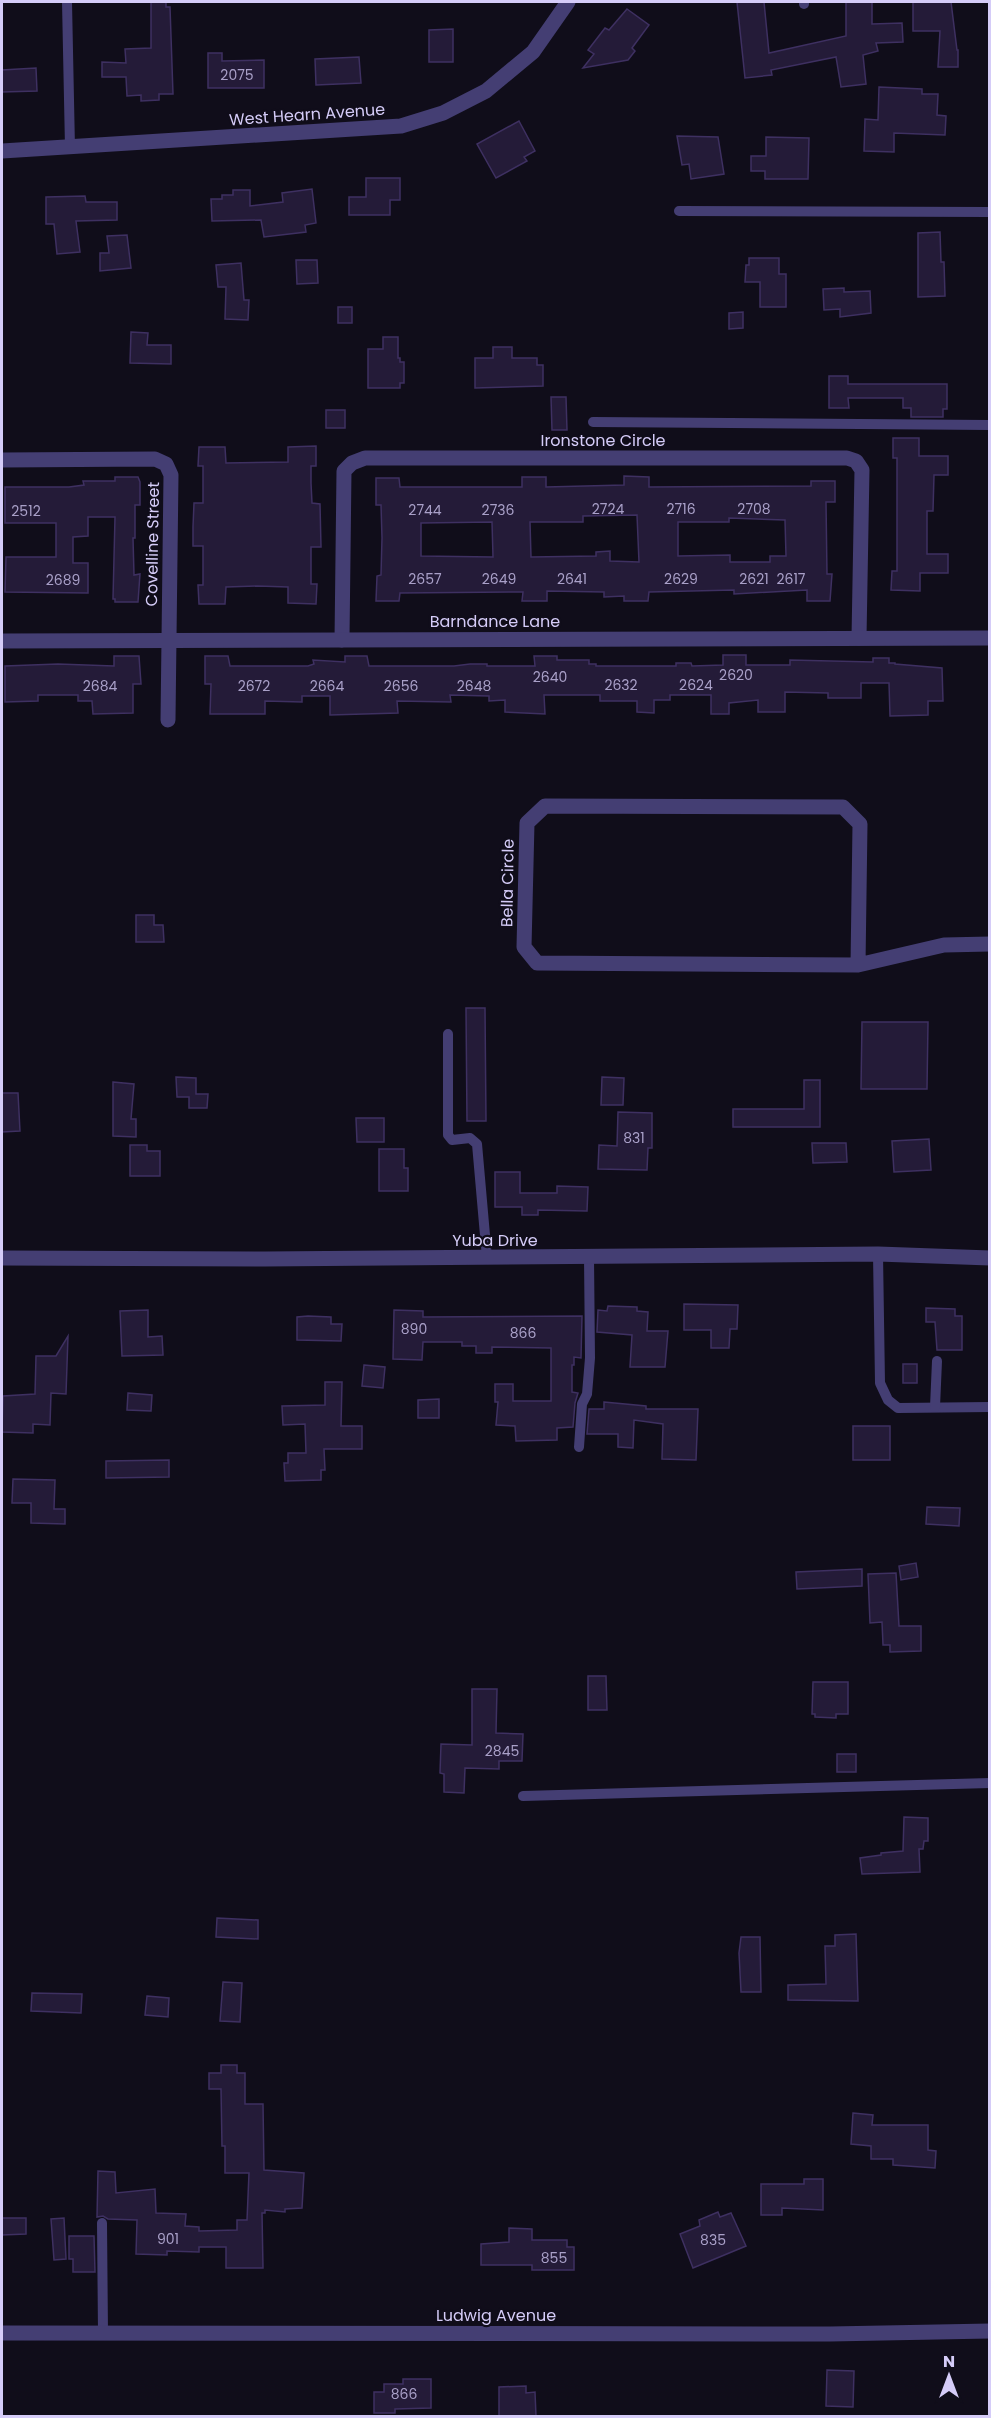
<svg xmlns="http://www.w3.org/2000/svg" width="991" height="2418" font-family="Poppins,sans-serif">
<rect width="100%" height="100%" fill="#100d1a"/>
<g fill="#241b38" stroke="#3e3061" stroke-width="1.5" fill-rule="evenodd">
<polygon points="151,2 166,2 166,7 170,7 173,94 159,94 159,100 141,101 141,95 127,96 126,77 102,77 102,62 126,63 125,49 151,48"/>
<polygon points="737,2 764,2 769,53 846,36 846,2 872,2 872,24 902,23 903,42 876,43 878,51 863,55 866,84 841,87 836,57 771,70 772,75 745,78"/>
<polygon points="913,2 951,2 957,50 958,50 958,67 938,67 940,31 913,31"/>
<polygon points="627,9 649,25 632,48 635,51 628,60 583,68 594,54 588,50 605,28 609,30"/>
<polygon points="453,29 453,62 429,62 429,30"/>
<polygon points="208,53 222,53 222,61 264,60 264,88 208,88"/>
<polygon points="359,57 361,83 316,85 315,59"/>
<polygon points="36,68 37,91 2,92 2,70"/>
<polygon points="879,87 922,89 922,94 938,94 937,115 946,116 945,135 894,133 894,152 864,151 865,119 878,120"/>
<polygon points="519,121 535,151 524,157 527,161 496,178 477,144"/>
<polygon points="677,136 718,137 724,174 691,179 689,164 682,165"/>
<polygon points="766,137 809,138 808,179 765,179 765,171 751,171 751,156 766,156"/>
<polygon points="366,178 400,178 400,200 390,200 390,215 349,215 349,197 366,197"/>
<polygon points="312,189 316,223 305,225 306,232 264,237 261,220 212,221 211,199 222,199 222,195 233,195 233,190 250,190 250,206 283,202 282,193"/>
<polygon points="85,196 86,202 117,202 117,220 76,221 80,252 57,254 54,224 46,224 46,197"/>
<polygon points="940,232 941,262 944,262 945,296 918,297 918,233"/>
<polygon points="127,235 131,268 100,271 100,253 109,253 107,236"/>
<polygon points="749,258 779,258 779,274 786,274 786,307 760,307 760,282 745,282 746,265 749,265"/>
<polygon points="296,260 317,260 318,283 297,284"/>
<polygon points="241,263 244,300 249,300 248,320 225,319 226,287 218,287 216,265"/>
<polygon points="844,288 844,292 870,291 871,313 840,317 840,309 824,310 823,289"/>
<rect x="338" y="307" width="14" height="16"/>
<polygon points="743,312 743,328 729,329 729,313"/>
<polygon points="131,332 148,333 147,345 171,345 171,364 130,363"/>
<polygon points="383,337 398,337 398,358 400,358 400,362 404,362 404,383 400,383 400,388 368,388 368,349 383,349"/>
<polygon points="493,347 512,347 512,358 537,358 537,365 543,365 543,386 475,388 475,358 493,358"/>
<polygon points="829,376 848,376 848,384 947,384 947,409 943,409 943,417 911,417 911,408 903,408 903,398 848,398 849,408 829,408"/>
<polygon points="551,397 566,397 567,430 552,430"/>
<rect x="326" y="410" width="19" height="18"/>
<polygon points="893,438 919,438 919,456 948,456 948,475 934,475 933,511 927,511 927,554 948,554 948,573 920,573 920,591 891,590 892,571 897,571 897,458 893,458"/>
<polygon points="316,446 316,466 311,466 311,483 312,503 320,504 321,547 311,547 311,584 317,584 316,604 288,603 288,587 258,586 226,587 225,604 199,604 198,585 203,585 203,546 193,546 193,527 194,503 203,503 203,466 198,466 199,447 225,447 226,463 288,462 288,447"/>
<path d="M624,476L649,477V487L811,486V481H835V502H826L827,574H832L830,601H807V590L734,594V590L649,592L648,601H624V596L604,597V592L547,591V601H522L523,592L400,593L399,601H376L377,576L381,575L382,538L381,505H376V478H399L400,487H522V477H546V487L624,485ZM637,515L639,562L610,561V551L596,552V556L531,557L530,522H583V516ZM729,518L785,520L786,556H770V562H730V555L678,556V522H729ZM492,522L493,557L421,556V523Z"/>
<polygon points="115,477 138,477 140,482 140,505 135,505 135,538 133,538 134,575 140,574 138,602 115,602 115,599 113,599 115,517 88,517 88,536 73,537 73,563 88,563 88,593 5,592 6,557 56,557 56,523 5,523 5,487 69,487 84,485 83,481 115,481"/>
<polygon points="723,655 746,655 746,665 790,665 790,660 873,662 873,658 889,658 889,663 895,663 895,664 942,668 943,701 928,701 928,715 890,716 889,683 861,683 861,698 828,698 828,693 785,692 785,712 758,712 758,700 729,703 729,714 711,714 711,695 670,695 670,700 654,700 654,713 637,712 637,701 600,701 600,695 544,695 545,714 505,712 505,700 489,701 489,696 450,695 451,702 397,701 398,713 330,715 330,696 302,696 302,702 265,701 265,714 210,714 211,684 205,684 205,656 228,656 230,666 308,666 314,664 313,660 345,662 345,656 367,656 369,666 454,666 470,664 487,664 487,666 535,666 534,656 557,656 557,660 589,660 589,664 596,664 596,666 676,666 676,663 691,663 692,666 723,665"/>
<polygon points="114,656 139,656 141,684 133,684 133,713 93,714 92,701 78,701 78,695 38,695 38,701 5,702 5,666 58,664 114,666"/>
<polygon points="136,915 154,915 154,925 163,925 164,942 136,942"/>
<polygon points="466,1008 485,1008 486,1121 467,1121"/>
<polygon points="862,1022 928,1022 927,1089 861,1089"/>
<polygon points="176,1077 196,1078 196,1094 208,1094 207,1108 189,1108 189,1097 177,1097"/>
<polygon points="602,1077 624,1078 623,1105 601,1105"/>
<polygon points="804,1080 820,1080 820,1127 733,1127 733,1109 804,1109"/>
<polygon points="113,1082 134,1084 131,1119 136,1119 136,1137 113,1136"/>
<polygon points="2,1093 18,1093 20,1131 2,1132"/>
<polygon points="618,1112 652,1113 652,1148 648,1148 647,1170 598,1169 599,1145 617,1146"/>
<polygon points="356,1118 384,1118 384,1142 357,1142"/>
<polygon points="929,1139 931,1170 894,1172 892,1141"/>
<polygon points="812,1143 846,1143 847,1162 813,1163"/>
<polygon points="130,1145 147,1145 147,1151 160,1151 160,1176 130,1176"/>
<polygon points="379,1149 404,1149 404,1168 408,1168 408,1191 379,1191"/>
<polygon points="495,1172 520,1172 520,1193 557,1193 557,1186 588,1187 587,1211 538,1210 538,1215 522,1215 522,1207 495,1207"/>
<polygon points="684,1304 738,1305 737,1329 730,1329 729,1348 711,1348 711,1330 684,1330"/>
<polygon points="608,1306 637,1307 637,1311 648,1312 647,1331 668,1331 665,1367 630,1367 632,1335 597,1332 598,1310 607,1311"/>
<polygon points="926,1308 955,1309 955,1316 962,1316 962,1350 937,1350 935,1322 926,1322"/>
<polygon points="148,1310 148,1337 162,1336 163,1355 122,1356 120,1311"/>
<polygon points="394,1310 423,1311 423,1317 582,1316 581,1358 574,1357 574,1365 572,1365 572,1392 578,1393 575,1403 573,1427 557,1428 557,1440 516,1441 515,1426 496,1425 498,1402 495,1402 495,1384 513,1384 513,1401 551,1401 551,1348 492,1347 492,1353 476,1353 476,1346 462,1346 462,1342 423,1342 422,1360 393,1359"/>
<polygon points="308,1316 331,1317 331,1324 342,1324 341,1341 297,1340 297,1317"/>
<polygon points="68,1336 66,1394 51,1393 50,1425 33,1424 33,1433 2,1432 3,1396 35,1394 36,1356 56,1356"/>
<rect x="903" y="1364" width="14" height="19"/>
<polygon points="364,1365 385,1367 383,1388 362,1386"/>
<polygon points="325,1382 342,1382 341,1426 362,1426 362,1449 324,1449 325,1470 321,1470 321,1480 285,1481 284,1463 288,1463 288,1453 306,1453 305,1424 283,1425 282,1406 325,1405"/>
<polygon points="128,1393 152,1395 151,1411 127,1410"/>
<polygon points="439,1399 439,1418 418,1418 418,1400"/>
<polygon points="604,1402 646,1406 646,1409 698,1409 696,1460 662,1459 663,1424 634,1420 633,1448 618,1447 618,1434 587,1434 589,1409 604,1409"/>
<rect x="853" y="1426" width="37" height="34"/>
<polygon points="169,1460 169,1477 106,1478 106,1461"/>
<polygon points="13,1479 55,1480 54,1509 65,1509 65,1524 31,1523 31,1503 12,1503"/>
<polygon points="927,1507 960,1508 959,1526 926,1524"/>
<polygon points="916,1563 918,1577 901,1580 899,1566"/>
<polygon points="862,1569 862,1586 797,1589 796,1572"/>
<polygon points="896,1573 899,1626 921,1626 921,1651 890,1652 890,1645 883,1645 882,1622 870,1623 868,1574"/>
<polygon points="588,1676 606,1676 607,1710 588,1710"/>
<polygon points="813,1682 848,1682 848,1714 836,1714 836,1718 815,1717 815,1714 812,1714"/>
<polygon points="472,1689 497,1689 496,1733 523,1734 522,1761 499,1761 499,1769 465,1768 464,1793 444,1792 444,1774 440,1773 441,1744 472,1745"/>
<rect x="837" y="1754" width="19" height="18"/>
<polygon points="904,1817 928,1818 928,1841 924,1841 923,1849 919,1849 920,1872 862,1874 860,1858 881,1855 881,1853 903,1851"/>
<polygon points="217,1918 258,1920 258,1939 216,1937"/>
<polygon points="856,1934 858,2001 788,2000 788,1985 826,1984 825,1946 835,1946 835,1935"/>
<polygon points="741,1937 760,1937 761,1992 741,1992 739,1953"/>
<polygon points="223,1982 242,1983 240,2022 220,2021"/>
<polygon points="32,1993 82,1994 81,2013 31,2011"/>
<polygon points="147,1996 169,1998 168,2017 145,2015"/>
<polygon points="221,2065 237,2065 237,2073 245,2073 245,2104 263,2104 264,2170 304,2173 302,2208 285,2209 285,2212 265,2210 265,2213 262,2213 263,2268 226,2268 226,2247 199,2247 199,2252 167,2251 167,2255 136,2254 137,2220 108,2219 103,2216 97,2217 98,2171 115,2172 116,2193 155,2189 156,2213 186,2214 185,2226 199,2227 199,2231 237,2230 237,2220 247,2220 249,2173 225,2173 225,2146 222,2146 221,2089 209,2089 209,2073 221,2073"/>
<polygon points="853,2113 873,2115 872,2125 928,2125 928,2150 936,2151 935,2168 893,2165 893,2159 871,2159 871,2146 851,2144"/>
<polygon points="804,2179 823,2179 823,2210 782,2208 782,2215 761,2215 761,2184 804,2184"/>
<polygon points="718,2212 720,2217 731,2213 746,2246 693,2268 680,2234 700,2226 699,2220"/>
<polygon points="2,2218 26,2218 26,2234 2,2235"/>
<polygon points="64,2218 66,2259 54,2260 51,2219"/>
<polygon points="509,2228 532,2229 532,2240 567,2240 567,2247 574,2247 574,2270 532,2270 532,2265 481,2265 481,2244 509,2242"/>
<polygon points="69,2236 94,2236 95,2272 73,2272 73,2259 69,2259"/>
<polygon points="827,2370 854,2371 853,2407 826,2406"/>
<polygon points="403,2379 431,2379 431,2408 395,2409 395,2413 374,2413 374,2392 384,2392 384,2384 403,2384"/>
<polygon points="526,2386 526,2393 535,2392 536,2416 499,2416 499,2387"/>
</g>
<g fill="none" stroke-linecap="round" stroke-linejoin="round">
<g stroke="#443e73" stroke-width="10">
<polyline points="67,2 70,148"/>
<polyline points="804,4 804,2"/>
<polyline points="679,211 990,212"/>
<polyline points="593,422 990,425"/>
<polyline points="448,1034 448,1135 452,1140 470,1138 477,1144 487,1258"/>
<polyline points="878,1254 880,1383 888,1400 898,1408 990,1407"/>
<polyline points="935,1407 937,1361"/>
<polyline points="579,1447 582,1404 587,1394 590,1358 589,1257"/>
<polyline points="523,1796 990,1783"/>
<polyline points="102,2223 103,2333"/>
</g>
<g stroke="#443e73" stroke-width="15">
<polyline points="2,151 401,126 443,113 486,91 533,52 568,2"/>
<polyline points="2,460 155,459 166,464 171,475 168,720"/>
<polyline points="342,640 344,471 352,463 365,458 847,458 856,461 862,470 859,638"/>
<polyline points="2,641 990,638"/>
<polyline points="858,965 860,824 843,807 545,806 527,823 524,947 537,963 858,965 944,945 990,944"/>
<polyline points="2,1258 265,1259 878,1254 990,1258"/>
<polyline points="2,2333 830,2334 990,2331"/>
</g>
</g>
<g text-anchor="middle" stroke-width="4.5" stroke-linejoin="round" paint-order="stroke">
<g font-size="14" fill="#a9a0c8">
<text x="237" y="80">2075</text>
<text x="608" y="514">2724</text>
<text x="681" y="514">2716</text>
<text x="754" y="514">2708</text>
<text x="425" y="515">2744</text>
<text x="498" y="515">2736</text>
<text x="26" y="516">2512</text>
<text x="425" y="584">2657</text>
<text x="499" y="584">2649</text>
<text x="572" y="584">2641</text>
<text x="681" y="584">2629</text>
<text x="754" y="584">2621</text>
<text x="791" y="584">2617</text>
<text x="63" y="585">2689</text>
<text x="736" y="680">2620</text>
<text x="550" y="682">2640</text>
<text x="621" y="690">2632</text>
<text x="696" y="690">2624</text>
<text x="100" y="691">2684</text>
<text x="254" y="691">2672</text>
<text x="327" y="691">2664</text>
<text x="401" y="691">2656</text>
<text x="474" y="691">2648</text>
<text x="634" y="1143">831</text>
<text x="414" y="1334">890</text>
<text x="523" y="1338">866</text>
<text x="502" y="1756">2845</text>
<text x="168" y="2244">901</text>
<text x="713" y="2245">835</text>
<text x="554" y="2263">855</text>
<text x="404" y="2399">866</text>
</g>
<g font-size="16" fill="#d5ccf8" stroke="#100d1a">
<text transform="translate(307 114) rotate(-4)" y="6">West Hearn Avenue</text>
<text x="603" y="446">Ironstone Circle</text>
<text transform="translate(152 544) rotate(-89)" y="6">Covelline Street</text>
<text x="495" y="627">Barndance Lane</text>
<text transform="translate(507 883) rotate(-89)" y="6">Bella Circle</text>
<text x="495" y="1246">Yuba Drive</text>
<text x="496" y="2321">Ludwig Avenue</text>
</g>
</g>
<rect width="991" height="2418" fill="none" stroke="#d5ccf8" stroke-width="6"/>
<g transform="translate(949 2376)" stroke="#100d1a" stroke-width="4.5" paint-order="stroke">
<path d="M0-4.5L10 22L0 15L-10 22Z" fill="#d5ccf8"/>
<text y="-9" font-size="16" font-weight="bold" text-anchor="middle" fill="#d5ccf8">N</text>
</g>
</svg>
